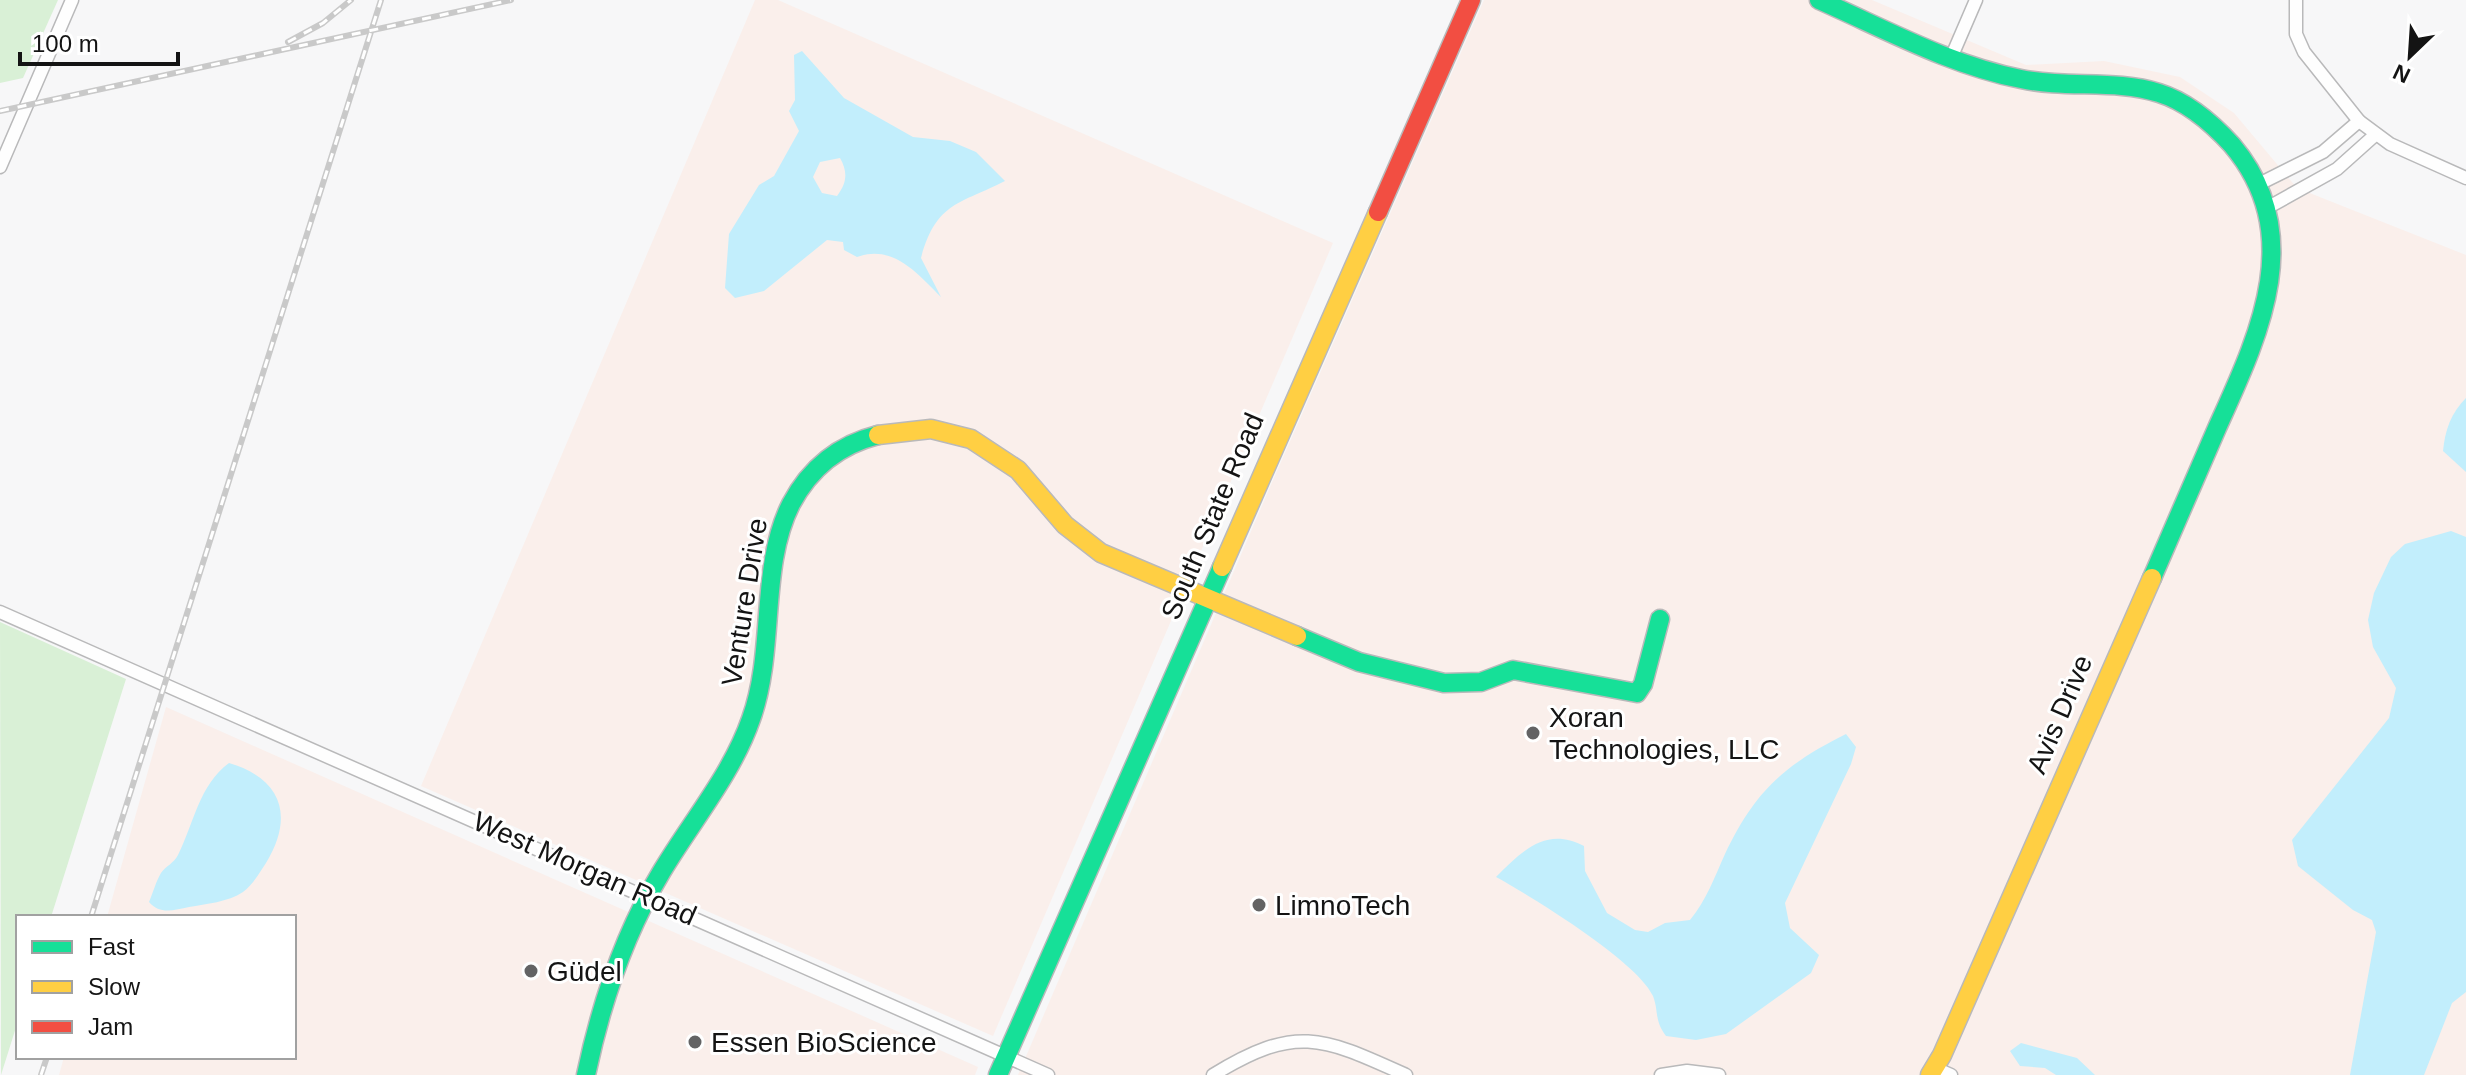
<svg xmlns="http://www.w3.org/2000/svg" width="2466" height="1075" font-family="Arial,sans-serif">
<rect width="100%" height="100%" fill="#f7f7f8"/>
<g fill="#faefeb">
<polygon points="755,0 778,0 1333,243 993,1036 421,786"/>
<polygon points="1484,0 1872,0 2026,65 2104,61 2180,77 2234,113 2297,188 2466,255 2466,1075 1018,1075 1270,487"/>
<polygon points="166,707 978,1067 975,1075 59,1075 64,1057 294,1057 294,917 107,917"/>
</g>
<g fill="#d9f0d6">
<polygon points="0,0 58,0 23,78 0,83"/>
<polygon points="0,622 126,679 51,917 18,917 18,1021 1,1075"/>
</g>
<g fill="#c2eefc" fill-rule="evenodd">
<path d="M802,51L844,98L913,137L950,141L976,152L1005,181C960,204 936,202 921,258L941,297C917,273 893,244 857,257L844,250L843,242L827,240L764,291L735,298L725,288L729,234L759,185L774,176L799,131L789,111L795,100L794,55ZM840,158C848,172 847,183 837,196L822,193L813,177L820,162Z"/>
<path d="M2466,398V472L2443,451C2445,430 2451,413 2466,398Z"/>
<polygon points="2451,531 2466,537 2466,992 2452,1003 2424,1075 2350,1075 2376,932 2372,920 2353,910 2298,866 2292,840 2389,718 2396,688 2373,647 2368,620 2374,593 2391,557 2405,544"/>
<path d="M1846,734L1856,747L1851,764L1785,903L1790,928L1819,955L1811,973L1726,1034L1696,1040L1666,1036C1654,1020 1659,1012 1653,996C1638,962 1531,896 1496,877C1522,851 1546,826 1584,846L1585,871L1607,913L1635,930L1648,932L1665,923L1690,920C1706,901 1715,876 1725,854C1755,791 1784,765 1846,734Z"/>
<path d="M229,763C283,779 294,817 266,863C259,873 253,885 243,892C228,902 206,904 189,907C174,910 160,915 149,902C153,893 156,881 161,873C166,866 174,863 178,855C194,823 199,785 229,763Z"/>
<polygon points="2021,1043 2077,1058 2095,1075 2056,1075 2045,1068 2020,1066 2010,1051"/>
</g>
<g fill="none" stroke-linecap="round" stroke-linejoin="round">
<defs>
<g id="street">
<polyline points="2296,0 2296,34 2304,52 2359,121 2390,144 2466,178"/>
<polyline points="1951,58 1976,0"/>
<polyline points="0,167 72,0"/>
<polyline points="2257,185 2323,152 2359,121"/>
<polyline points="2267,208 2337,169 2375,135"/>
<polyline points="0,612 1048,1075"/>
<polyline points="1935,1068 1951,1075"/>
<path d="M1213,1075C1296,1024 1322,1037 1406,1075"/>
<polyline points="1661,1075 1687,1071 1719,1075"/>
</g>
<g id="fast">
<path d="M1819,0C1885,29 1950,65 2021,79C2067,89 2115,79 2159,93C2188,102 2212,123 2232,145C2308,235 2258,337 2217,428C2195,478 2174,528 2152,578"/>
<polyline points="1297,636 1359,662 1444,683 1481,682 1513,670 1637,693 1643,684 1660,619"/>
<path d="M586,1075C601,1003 624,934 662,871C692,821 732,774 751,719C776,650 759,567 791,504C810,468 838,445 878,435"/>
<polyline points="998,1075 1222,567"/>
</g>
<g id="slow">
<polyline points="878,435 931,429 971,439 1018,470 1065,525 1101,553 1297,636"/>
<polyline points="1222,567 1378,212"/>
<polyline points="1930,1075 1942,1055 2152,578"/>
</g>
<polyline id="jam" points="1378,212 1471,0"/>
</defs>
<use href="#street" stroke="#b9b9ba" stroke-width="15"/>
<use href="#fast" stroke="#b9b9ba" stroke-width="21"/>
<use href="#slow" stroke="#b9b9ba" stroke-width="21"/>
<use href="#jam" stroke="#b9b9ba" stroke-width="21"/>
<use href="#street" stroke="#fefefe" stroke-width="12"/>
<use href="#fast" stroke="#16e098" stroke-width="18"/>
<use href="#slow" stroke="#ffcf43" stroke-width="18"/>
<use href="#jam" stroke="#f24e42" stroke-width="18"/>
<defs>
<g id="rail">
<polyline points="288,42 323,23 351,0"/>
<polyline points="0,111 511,0"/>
<polyline points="91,917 381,0"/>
<polyline points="41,1075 47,1057"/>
</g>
</defs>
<use href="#rail" stroke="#c9c9c9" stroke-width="6"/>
<use href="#rail" stroke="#fff" stroke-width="3" stroke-dasharray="9" stroke-linecap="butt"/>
</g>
<g fill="#636364" stroke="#fff" stroke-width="3">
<circle cx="1533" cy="733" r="8"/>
<circle cx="1259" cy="905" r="8"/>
<circle cx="531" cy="971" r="8"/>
<circle cx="695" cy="1042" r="8"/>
</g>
<g text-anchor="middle" stroke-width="6" stroke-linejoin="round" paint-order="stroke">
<g font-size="28" fill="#141414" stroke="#fff">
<text transform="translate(1212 516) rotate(-67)" y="10">South State Road</text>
<text transform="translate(744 602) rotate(-81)" y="10">Venture Drive</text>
<text transform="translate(2059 714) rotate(-67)" y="10">Avis Drive</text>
<text transform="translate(585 868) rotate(24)" y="10">West Morgan Road</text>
</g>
<g font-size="28" fill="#141414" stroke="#fff" text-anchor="start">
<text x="1549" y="727">Xoran<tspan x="1549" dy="32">Technologies, LLC</tspan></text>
<text x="1275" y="915">LimnoTech</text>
<text x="547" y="981">Güdel</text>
<text x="711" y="1052">Essen BioScience</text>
</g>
</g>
<rect x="16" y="915" width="280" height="144" fill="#ffffff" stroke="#a1a1a1" stroke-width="2"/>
<rect x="32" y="941" width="40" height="12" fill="#16e098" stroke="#a1a1a1" stroke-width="2"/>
<text x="88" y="955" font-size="24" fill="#141414">Fast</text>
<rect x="32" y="981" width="40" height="12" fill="#ffcf43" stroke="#a1a1a1" stroke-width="2"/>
<text x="88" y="995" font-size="24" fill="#141414">Slow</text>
<rect x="32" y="1021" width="40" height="12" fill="#f24e42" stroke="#a1a1a1" stroke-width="2"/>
<text x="88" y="1035" font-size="24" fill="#141414">Jam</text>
<g transform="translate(2410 56) rotate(205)" stroke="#ffffff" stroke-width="6" paint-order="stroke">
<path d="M0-6L14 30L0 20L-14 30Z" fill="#141414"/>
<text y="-12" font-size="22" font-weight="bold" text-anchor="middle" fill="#141414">N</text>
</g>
<path d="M20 52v12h158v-12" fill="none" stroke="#141414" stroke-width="4"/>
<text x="32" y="52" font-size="24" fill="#141414" stroke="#ffffff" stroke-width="6" paint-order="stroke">100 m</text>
</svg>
